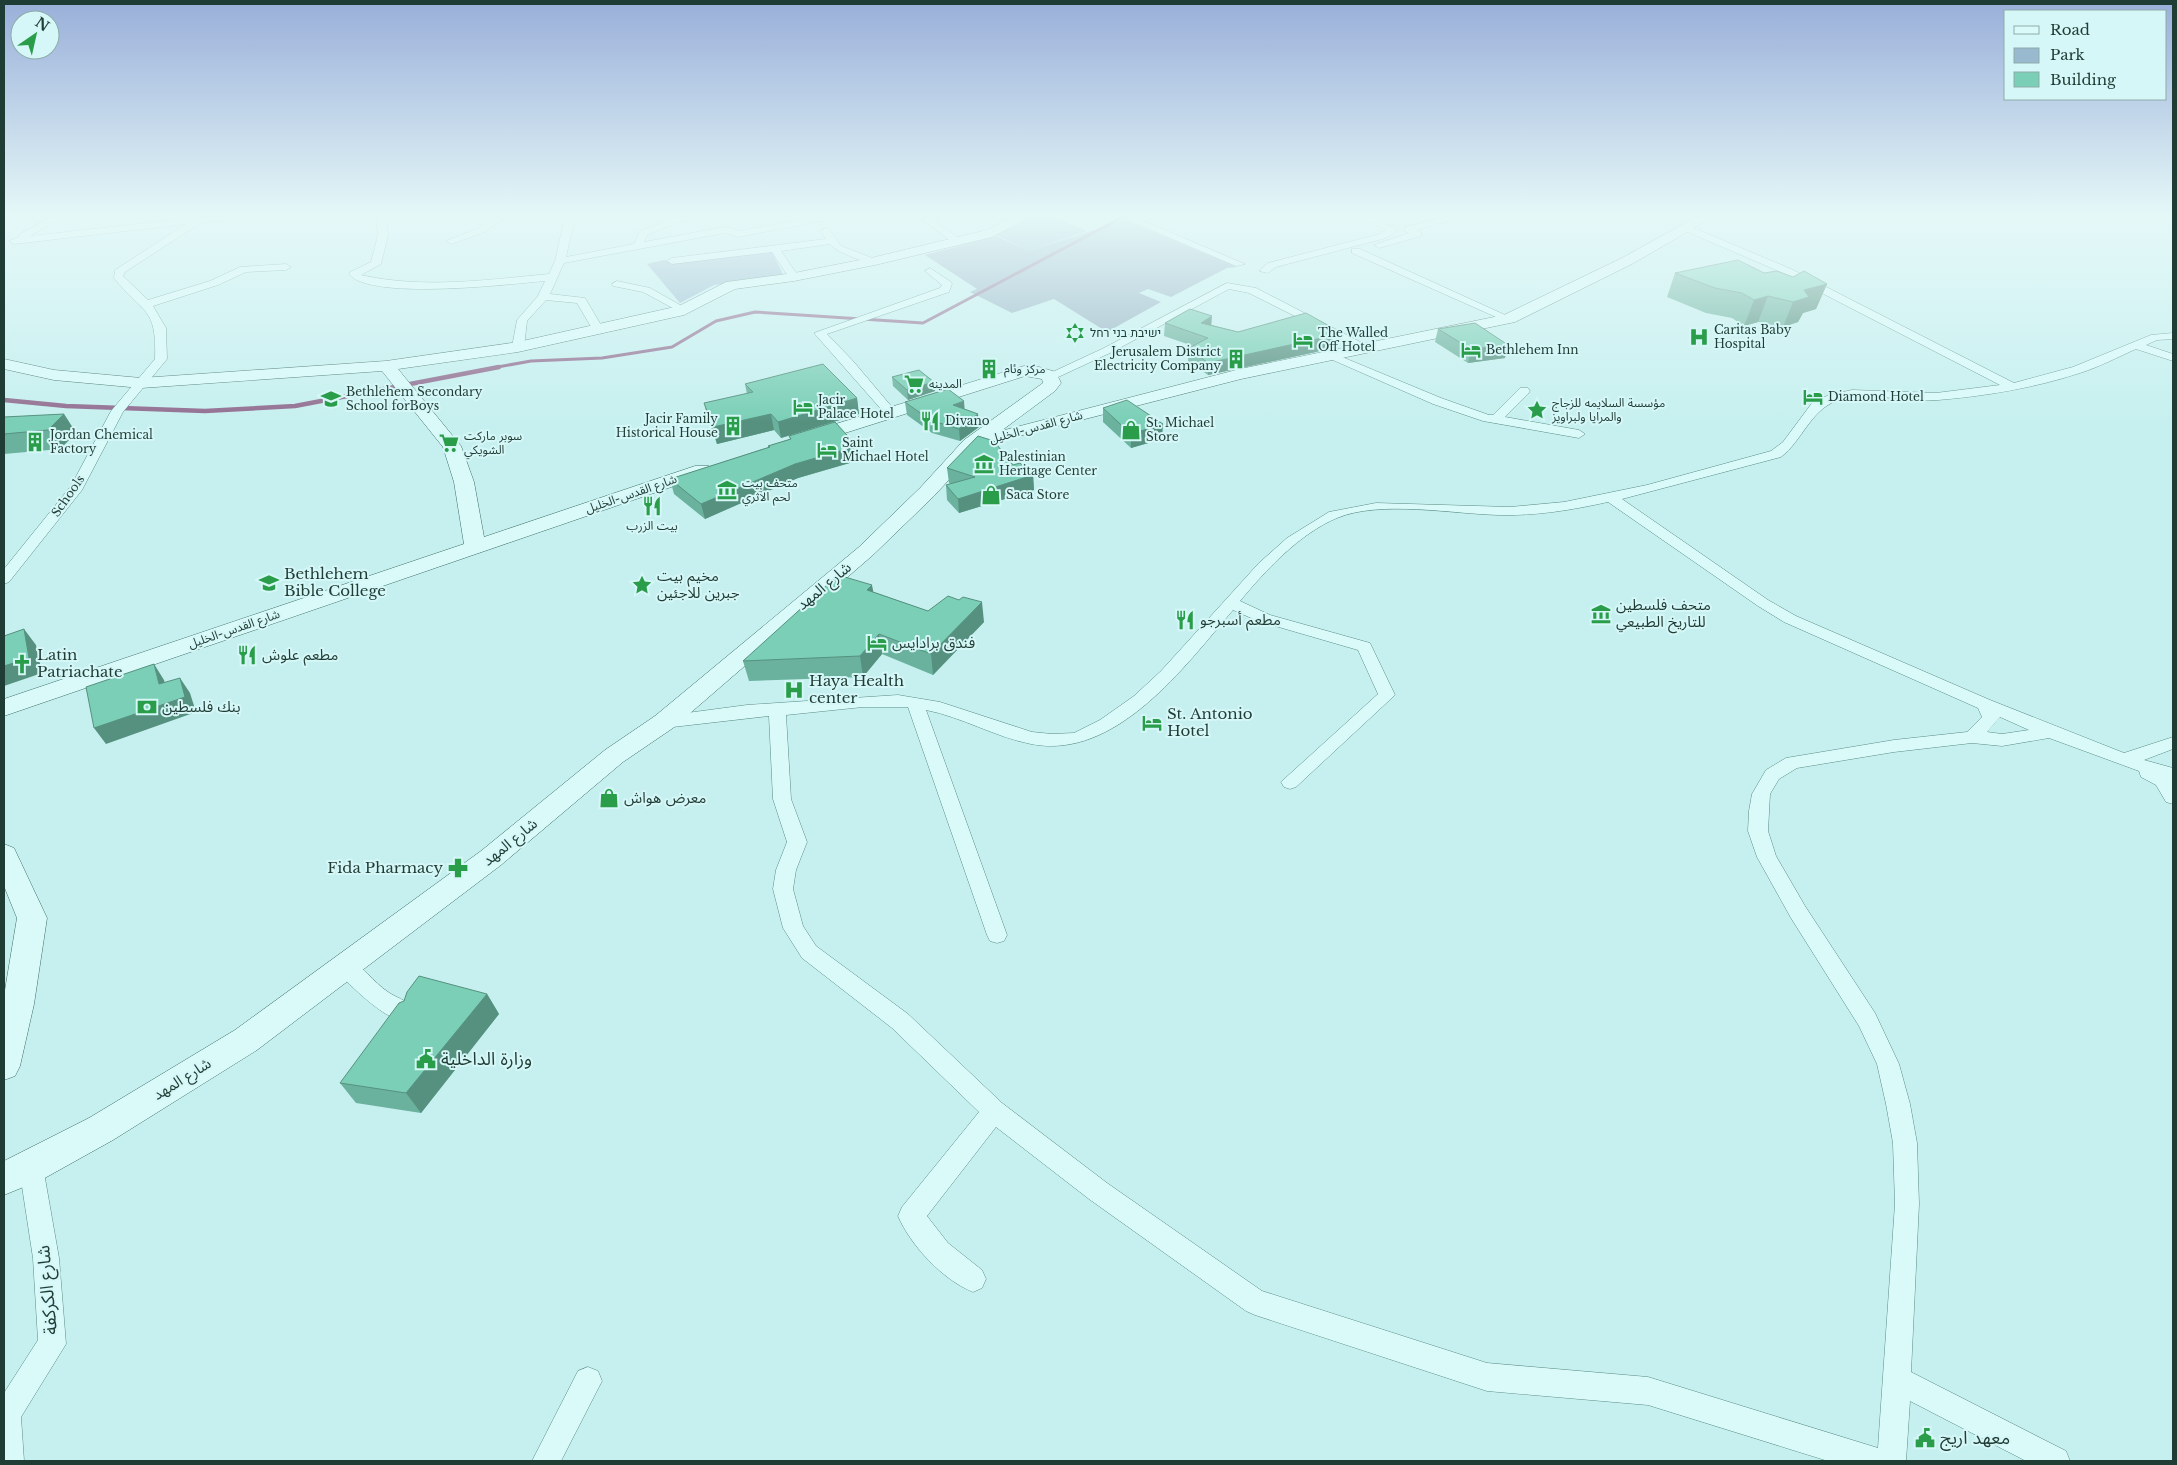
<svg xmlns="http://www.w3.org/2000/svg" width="2177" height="1465" font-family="'Libre Baskerville','Noto Sans Arabic',Heebo,serif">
<rect width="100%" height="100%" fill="#c6f0ef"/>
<g fill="#99b9cf">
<polygon points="1031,217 1054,217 1087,231 1029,251 996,235"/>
<polygon points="772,252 784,276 714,285 680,303 647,264 664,260 671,262"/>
</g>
<polygon fill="#98b2c4" points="1125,220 1236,267 1227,268 1171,297 1148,289 1139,293 1161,302 1107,332 1054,299 1012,313 970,292 977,289 925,255 996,236 1029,251"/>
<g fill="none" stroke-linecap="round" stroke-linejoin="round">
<polyline stroke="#926e91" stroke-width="3" points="492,368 531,361 602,358 672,347 716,321 755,312 923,323 1123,217"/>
<polyline stroke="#926e91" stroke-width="4.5" points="4,400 66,406 205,411 295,406 499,367"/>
<defs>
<g id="street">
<path d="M51,217H63L30,236L202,217H230L225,220L202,222L125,272L123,276L148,300L210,281L240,267L286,264L291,267L286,270L246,272L218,285L153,306L166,328L167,359L123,412L82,490L9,582L4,584V569L71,486L111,411L155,359C157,306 143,314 114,278L115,270L186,224L14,244L9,241L19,237L20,234Z"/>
<path d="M376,217H386L388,235L381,264L361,275C423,289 486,280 549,274L555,261L565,217H575L566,257L634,244L640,231L679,217H692L647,235L644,242L719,228L727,227L739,231L813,217L827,218L822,221L738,237L726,233L719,234L564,263L550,294L585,298L604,330L598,333L594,332L577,303L546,300L527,321L524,347L518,350L512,347L517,320L538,296L545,281C511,284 370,301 349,274L350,272L371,262L378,235Z"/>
<polygon points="494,217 505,217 485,232 451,244 446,241 479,228"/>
<polygon points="707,217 721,217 716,220"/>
<polygon points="924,217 940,217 934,220 962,241 954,243 924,221"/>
<polygon points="1121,217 1134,217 1245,264 1236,266"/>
<polygon points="1360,217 1372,217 1398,230 1386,238 1276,267 1268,273 1259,271 1268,263 1380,234 1386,230"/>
<polygon points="1446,217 1462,217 1417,230 1421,232 1421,236 1379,248 1374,245 1409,233 1405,231 1405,227"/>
<path d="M1683,226H1689L1791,269L2014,383L2073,367L2151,335L2173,333V339L2157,340L2146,345L2173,354V361L2136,349C2118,357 2099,367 2080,373C2034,388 1986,396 1938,400C1907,403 1866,390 1836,401C1810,411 1802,441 1781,457L1622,499L1768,600L1796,616L1990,700L2124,753L2173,737V749L2144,760L2173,768V804L2166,802L2156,785L2141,777L2139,771L2049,738L2002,746L1972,743L1894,752L1797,768L1779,779L1770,794L1768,831L1776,856L1805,906L1875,1013L1899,1064L1910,1104L1917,1143L1919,1204L1911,1372L2066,1451L2070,1461H2026L1910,1401L1906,1461H1828L1648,1405L1487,1391L1255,1315L1246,1311L1089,1199L996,1127L927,1216L948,1243L982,1270L986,1279L982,1288L973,1292C943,1280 911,1246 898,1216L902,1207L979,1112L892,1028L802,958L783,928L773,889L776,870L787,842L773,799L769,716L664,728L658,726L655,722L658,718L664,716L747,705L898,695L940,702L1032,732L1052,734L1074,733L1100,720L1134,696L1161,671L1259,563L1287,538L1329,512L1376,503L1510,507L1564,502L1647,485L1771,451L1783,442L1812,403L1829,395L1852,390L1936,393L2000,385L1783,273L1683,230ZM1608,502L1758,606L1784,622L1978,708L1982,717L1967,732L1894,740L1786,758L1766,770L1752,794L1749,811L1748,831L1757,857L1791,918L1859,1026L1877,1064L1886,1104L1893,1143L1895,1204L1878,1448L1648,1377L1487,1363L1262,1291L1107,1183L1002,1103L908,1014L816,946L803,926L793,889L796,870L807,842L791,799L786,715L863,707H908L987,935L990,941L997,943L1004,941L1007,935L926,710C962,717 995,737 1031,744C1116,761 1185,666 1233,610L1258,621L1358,650L1378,694L1281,782L1284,787L1290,789L1296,787L1395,695L1370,643L1270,615L1240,601C1266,570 1299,534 1337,518C1380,500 1453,514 1499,515C1536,516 1572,510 1608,502ZM2000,717L2029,730L2002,734L1987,732Z"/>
<path d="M826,228L829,229L841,246L880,261C873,267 835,252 830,244L781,251L799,277L794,280L790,279L772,252L672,264L667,261L672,258L826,239L821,231Z"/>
<polygon points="1352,249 1360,249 1514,319 1513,321 1505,321 1352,253"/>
<polygon points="930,268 951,282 952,284 949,292 827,334 853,361 897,413 891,417 887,416 814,333 940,288 942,285 925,271"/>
<polygon points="617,281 650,288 689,310 684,313 680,312 643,292 613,286 612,284"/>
<polygon points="1227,283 1256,288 1370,347 1368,349 1360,349 1249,293 1229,289 1112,352 1054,379 1046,379 1044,376 1104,348"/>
<polygon points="1330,352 1441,398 1489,415 1493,415 1520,388 1528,388 1530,391 1528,394 1505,417 1579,430 1585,434 1579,438 1483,421 1433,404 1326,357 1324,355"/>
<path d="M345,958C362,964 373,982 388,992C398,999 413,1002 419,1014L416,1021C392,1029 354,988 338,973L334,967L338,961Z"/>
<polygon points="31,1155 40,1159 43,1167 59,1258 66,1344 21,1417 24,1461 4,1461 4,1393 38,1340 33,1258 19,1167 22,1159"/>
<polygon points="588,1367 598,1371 602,1381 561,1461 532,1461 578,1371"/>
</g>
<g id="secondary">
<polygon points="1012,217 1029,217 992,237 875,265 794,281 735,289 684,315 518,352 398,369 461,446 474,482 484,537 695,466 709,466 712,470 709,474 4,716 4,699 464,544 454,482 443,447 382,371 141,388 54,380 4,369 4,359 54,370 141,378 386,361 518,342 679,306 726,282 794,273 875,257 987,230"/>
<polygon points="1696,217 1713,217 1632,264 1515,322 1241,379 980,446 934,496 873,555 673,728 623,762 501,865 257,1050 113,1140 43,1179 4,1195 4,1161 89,1118 235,1030 481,851 605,750 655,716 859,547 920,488 964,440 1043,383 1042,379 1025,376 807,445 800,443 798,439 800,435 1024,366 1039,367 1056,372 1061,383 1055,391 1001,431 1240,369 1504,315 1622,258"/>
<polygon points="4,844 14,848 47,918 34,1004 20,1066 15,1076 4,1080 4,996 17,918 4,886"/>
</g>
</defs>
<use href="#street" stroke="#5b8c83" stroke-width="1"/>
<use href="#secondary" stroke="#3e6e64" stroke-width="1"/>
<use href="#street" fill="#dafafa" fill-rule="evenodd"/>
<use href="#secondary" fill="#dafafa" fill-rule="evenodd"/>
</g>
<g fill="#6ab29d">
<polygon points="1675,273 1793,277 1827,284 1816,309 1803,313 1798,322 1783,327 1758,322 1744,326 1732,318 1706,313 1667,297"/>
<polygon points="1165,323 1212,325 1238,332 1338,345 1316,352 1208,375 1188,361 1189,348 1193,346 1164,336"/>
<polygon points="1438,329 1505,358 1468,363 1435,342"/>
<polygon points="892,377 934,382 935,391 908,400 893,386"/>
<polygon points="745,384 857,398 859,414 781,438 774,430 717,444 708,419 704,403 747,394"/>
<polygon points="905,402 965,409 978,414 979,427 960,441 932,433 907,415"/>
<polygon points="1103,408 1162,439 1131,448 1103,422"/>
<polygon points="64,414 76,433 60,449 4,454 4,417"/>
<polygon points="789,436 857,446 860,460 798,478 705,519 674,494 670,479 769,447 768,446 790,439"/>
<polygon points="1013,465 1033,475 1034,490 959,513 947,500 946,485 951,484 949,483 947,468"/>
<polygon points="874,592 928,611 984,622 933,675 882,654 863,677 749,681 743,661"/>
<polygon points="487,994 499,1014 421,1113 356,1103 340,1083"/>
</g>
<g fill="#56917f">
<polygon points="1827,284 1816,309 1803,313 1798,322 1783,327 1793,302 1804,290"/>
<polygon points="1768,296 1758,322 1744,326 1754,300"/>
<polygon points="1212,316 1211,329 1201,323"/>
<polygon points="1340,332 1338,345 1316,352 1208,375 1208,363"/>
<polygon points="1508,345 1505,358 1468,363 1471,349"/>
<polygon points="934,382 935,391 908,400 907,390"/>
<polygon points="857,398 859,414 781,438 778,422"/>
<polygon points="964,401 965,414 953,405"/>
<polygon points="64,414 76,433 60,449 48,430"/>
<polygon points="771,414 774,430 717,444 713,427"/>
<polygon points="978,414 979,427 960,441 959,429"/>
<polygon points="1163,424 1162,439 1131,448 1131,434"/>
<polygon points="857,446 860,460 798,478 705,519 701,504 795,464"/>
<polygon points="1033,475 1034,490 959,513 958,499"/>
<polygon points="872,585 876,605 867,590"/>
<polygon points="982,602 984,622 933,675 931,654"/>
<polygon points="24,629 36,645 42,673 4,686 4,666"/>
<polygon points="879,634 882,654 863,677 860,656"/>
<polygon points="154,664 164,680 170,700 159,684"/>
<polygon points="180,678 190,693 196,712 106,744 94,728"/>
<polygon points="487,994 499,1014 421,1113 406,1093"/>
</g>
<g fill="#7bcfb6" stroke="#56917f">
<polygon points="1738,260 1764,273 1777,271 1793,277 1804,271 1827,284 1804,290 1809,297 1793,302 1768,296 1754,300 1742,293 1715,288 1675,273"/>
<polygon points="1190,309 1212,316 1201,323 1238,332 1306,313 1340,332 1317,339 1208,363 1189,348 1208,338 1165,323"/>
<polygon points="1475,323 1508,345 1471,349 1438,329"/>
<polygon points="823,364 857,398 778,422 771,414 713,427 704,403 753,392 745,384"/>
<polygon points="919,370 934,382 907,390 892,377"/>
<polygon points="948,389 964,401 953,405 978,414 959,429 930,420 905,402"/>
<polygon points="1127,400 1163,424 1131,434 1103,408"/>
<polygon points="64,414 48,430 4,434 4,417"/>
<polygon points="835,422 857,446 795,464 701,504 670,479 770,447 768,446 791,439 789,436"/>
<polygon points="978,436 994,441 1013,465 1020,463 1033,475 958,499 946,485 975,477 947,468"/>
<polygon points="838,575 872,585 867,590 928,611 948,596 959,600 963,597 982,602 931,654 879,634 860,656 743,661"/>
<polygon points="24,629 29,658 4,666 4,636"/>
<polygon points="154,664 159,684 180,678 185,697 94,728 86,687"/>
<polygon points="419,976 487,994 406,1093 340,1083 399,1003 404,1001 407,992"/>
</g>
<linearGradient id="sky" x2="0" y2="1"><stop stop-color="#99afd9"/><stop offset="0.51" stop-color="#e5f8f8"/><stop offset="1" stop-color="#e5f8f8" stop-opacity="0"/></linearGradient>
<rect width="2177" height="422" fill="url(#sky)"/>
<defs>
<symbol id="synagogue-bare" viewBox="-9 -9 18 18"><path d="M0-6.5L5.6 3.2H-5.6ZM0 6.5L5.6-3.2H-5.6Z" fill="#299d4a" stroke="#d6f7f7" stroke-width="2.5" paint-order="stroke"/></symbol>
<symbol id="hospital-bare" viewBox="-9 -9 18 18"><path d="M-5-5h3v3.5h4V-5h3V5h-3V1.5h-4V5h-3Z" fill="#299d4a" stroke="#d6f7f7" stroke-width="2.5" paint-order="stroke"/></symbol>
<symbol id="hotel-bare" viewBox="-9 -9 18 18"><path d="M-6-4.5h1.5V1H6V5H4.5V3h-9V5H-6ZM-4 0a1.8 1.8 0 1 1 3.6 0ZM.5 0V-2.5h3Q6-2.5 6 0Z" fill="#299d4a" stroke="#d6f7f7" stroke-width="2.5" paint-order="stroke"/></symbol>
<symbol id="building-bare" viewBox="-9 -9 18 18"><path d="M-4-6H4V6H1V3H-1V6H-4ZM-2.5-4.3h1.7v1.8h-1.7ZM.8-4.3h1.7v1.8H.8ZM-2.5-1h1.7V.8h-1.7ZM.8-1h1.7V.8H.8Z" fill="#299d4a" stroke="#d6f7f7" stroke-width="2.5" paint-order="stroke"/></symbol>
<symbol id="supermarket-bare" viewBox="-9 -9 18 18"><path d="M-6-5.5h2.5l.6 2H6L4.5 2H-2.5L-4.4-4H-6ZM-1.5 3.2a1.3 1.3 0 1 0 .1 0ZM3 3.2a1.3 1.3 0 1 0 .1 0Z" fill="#299d4a" stroke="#d6f7f7" stroke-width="2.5" paint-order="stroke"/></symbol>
<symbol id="school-bare" viewBox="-9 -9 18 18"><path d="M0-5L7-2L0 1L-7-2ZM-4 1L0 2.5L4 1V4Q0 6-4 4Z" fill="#299d4a" stroke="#d6f7f7" stroke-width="2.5" paint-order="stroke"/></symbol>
<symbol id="sight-bare" viewBox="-9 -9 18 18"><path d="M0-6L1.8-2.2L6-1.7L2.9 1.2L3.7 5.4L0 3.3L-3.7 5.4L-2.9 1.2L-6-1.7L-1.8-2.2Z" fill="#299d4a" stroke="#d6f7f7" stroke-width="2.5" paint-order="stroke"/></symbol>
<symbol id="restaurant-bare" viewBox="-9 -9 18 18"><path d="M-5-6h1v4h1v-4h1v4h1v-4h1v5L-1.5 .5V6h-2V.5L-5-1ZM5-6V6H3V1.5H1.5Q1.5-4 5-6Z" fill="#299d4a" stroke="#d6f7f7" stroke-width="2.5" paint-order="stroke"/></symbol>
<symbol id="shop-bare" viewBox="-9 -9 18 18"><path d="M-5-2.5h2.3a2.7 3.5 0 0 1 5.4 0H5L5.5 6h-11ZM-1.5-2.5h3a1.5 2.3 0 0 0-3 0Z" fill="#299d4a" stroke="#d6f7f7" stroke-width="2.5" paint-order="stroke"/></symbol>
<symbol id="museum-bare" viewBox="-9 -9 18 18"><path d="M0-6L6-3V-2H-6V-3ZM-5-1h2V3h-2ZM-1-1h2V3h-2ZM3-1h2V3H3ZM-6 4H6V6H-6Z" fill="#299d4a" stroke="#d6f7f7" stroke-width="2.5" paint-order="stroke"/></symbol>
<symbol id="university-bare" viewBox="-9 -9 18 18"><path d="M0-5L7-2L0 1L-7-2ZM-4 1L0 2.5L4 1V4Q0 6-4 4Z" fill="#299d4a" stroke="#d6f7f7" stroke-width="2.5" paint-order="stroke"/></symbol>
<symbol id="church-bare" viewBox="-9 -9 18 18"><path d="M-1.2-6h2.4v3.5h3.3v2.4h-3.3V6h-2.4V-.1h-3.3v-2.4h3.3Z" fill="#299d4a" stroke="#d6f7f7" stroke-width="2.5" paint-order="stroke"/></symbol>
<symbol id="bank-bare" viewBox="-9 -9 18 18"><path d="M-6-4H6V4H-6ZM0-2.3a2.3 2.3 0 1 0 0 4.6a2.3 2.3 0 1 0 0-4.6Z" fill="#299d4a" stroke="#d6f7f7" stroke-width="2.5" paint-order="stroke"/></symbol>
<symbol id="pharmacy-bare" viewBox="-9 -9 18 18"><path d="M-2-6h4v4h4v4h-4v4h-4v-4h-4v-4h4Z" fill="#299d4a" stroke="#d6f7f7" stroke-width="2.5" paint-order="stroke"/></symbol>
<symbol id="civic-bare" viewBox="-9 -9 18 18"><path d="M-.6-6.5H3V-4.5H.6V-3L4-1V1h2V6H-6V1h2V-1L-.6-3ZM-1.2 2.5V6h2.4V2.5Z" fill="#299d4a" stroke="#d6f7f7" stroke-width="2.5" paint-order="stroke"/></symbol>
</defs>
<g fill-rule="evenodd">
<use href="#synagogue-bare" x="1061" y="319" width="28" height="28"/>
<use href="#hospital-bare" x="1685" y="323" width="28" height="28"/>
<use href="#hotel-bare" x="1289" y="326" width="28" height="28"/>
<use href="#hotel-bare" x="1457" y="336" width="28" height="28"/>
<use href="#building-bare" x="1222" y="345" width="28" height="28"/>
<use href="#building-bare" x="975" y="355" width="28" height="28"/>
<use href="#supermarket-bare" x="900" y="370" width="28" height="28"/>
<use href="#hotel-bare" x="1799" y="383" width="28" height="28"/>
<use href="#school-bare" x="317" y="385" width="28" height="28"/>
<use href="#hotel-bare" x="789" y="393" width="28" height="28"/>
<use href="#sight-bare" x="1523" y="396" width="28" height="28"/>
<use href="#restaurant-bare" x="916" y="407" width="28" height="28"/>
<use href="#building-bare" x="719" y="412" width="28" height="28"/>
<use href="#shop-bare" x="1117" y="416" width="28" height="28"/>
<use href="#building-bare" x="21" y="428" width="28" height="28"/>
<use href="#supermarket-bare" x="435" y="429" width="28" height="28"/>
<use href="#hotel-bare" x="813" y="436" width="28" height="28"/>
<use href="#museum-bare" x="970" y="450" width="28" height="28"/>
<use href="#museum-bare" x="713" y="476" width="28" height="28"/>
<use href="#shop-bare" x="977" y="481" width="28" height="28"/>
<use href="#restaurant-bare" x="638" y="492" width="28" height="28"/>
<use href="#university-bare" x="255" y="569" width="28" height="28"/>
<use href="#sight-bare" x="628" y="571" width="28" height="28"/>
<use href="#museum-bare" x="1587" y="600" width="28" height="28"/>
<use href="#restaurant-bare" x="1171" y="606" width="28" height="28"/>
<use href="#hotel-bare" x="863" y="629" width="28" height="28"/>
<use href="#restaurant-bare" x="233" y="641" width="28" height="28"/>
<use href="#church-bare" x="8" y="650" width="28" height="28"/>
<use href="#hospital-bare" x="780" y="676" width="28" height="28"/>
<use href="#bank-bare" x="133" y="693" width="28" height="28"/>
<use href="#hotel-bare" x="1138" y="709" width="28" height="28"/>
<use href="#shop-bare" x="595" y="784" width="28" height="28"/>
<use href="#pharmacy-bare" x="444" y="854" width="28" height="28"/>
<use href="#civic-bare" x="412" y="1045" width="28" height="28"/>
<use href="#civic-bare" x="1911" y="1424" width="28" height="28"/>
</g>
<g text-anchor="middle" stroke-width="4" stroke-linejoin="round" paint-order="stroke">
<g font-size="12" fill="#1f3c35" stroke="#d6f7f7" text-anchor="start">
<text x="1714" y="334">Caritas Baby<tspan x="1714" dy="14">Hospital</tspan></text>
<text x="1090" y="337">ישיבת בני רחל</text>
<text x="1318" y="337">The Walled<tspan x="1318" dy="14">Off Hotel</tspan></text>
<text x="1486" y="354">Bethlehem Inn</text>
<text x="1221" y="356" text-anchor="end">Jerusalem District<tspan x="1221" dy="14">Electricity Company</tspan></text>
<text x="1004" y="373">مركز وئام</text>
<text x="929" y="388">المدينه</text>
<text x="346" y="396">Bethlehem Secondary<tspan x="346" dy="14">School forBoys</tspan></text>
<text x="1828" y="401">Diamond Hotel</text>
<text x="818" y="404">Jacir<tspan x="818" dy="14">Palace Hotel</tspan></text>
<text x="1552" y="407">مؤسسة السلايمه للزجاج<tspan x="1552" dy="14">والمرايا ولبراويز</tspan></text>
<text x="718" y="423" text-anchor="end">Jacir Family<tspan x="718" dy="14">Historical House</tspan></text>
<text x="945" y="425">Divano</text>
<text x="1146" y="427">St. Michael<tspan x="1146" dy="14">Store</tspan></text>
<text x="50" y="439">Jordan Chemical<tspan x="50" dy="14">Factory</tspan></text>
<text x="464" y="440">سوبر ماركت<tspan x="464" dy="14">الشويكي</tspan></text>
<text x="842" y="447">Saint<tspan x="842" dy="14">Michael Hotel</tspan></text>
<text x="999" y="461">Palestinian<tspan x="999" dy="14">Heritage Center</tspan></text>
<text x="742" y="487">متحف بيت<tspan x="742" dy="14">لحم الاثري</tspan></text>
<text x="1006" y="499">Saca Store</text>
<text x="652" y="530" text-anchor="middle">بيت الزرب</text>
</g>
<g font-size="12" fill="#1f3c35" stroke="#d6f7f7">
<text transform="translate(1036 427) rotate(-15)" y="4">شارع القدس-الخليل</text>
<text transform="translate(631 494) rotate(-19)" y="4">شارع القدس-الخليل</text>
<text transform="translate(68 496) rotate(-55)" y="4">Schools</text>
<text transform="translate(234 629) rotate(-19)" y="4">شارع القدس-الخليل</text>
</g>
<g font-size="15" fill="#1f3c35" stroke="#d6f7f7" text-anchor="start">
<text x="284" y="579">Bethlehem<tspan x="284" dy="17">Bible College</tspan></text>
<text x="657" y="581">مخيم بيت<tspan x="657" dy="17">جبرين للاجئين</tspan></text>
<text x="1616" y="610">متحف فلسطين<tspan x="1616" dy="17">للتاريخ الطبيعي</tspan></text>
<text x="1200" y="625">مطعم أسبرجو</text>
<text x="892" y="648">فندق برادايس</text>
<text x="37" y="660">Latin<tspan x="37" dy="17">Patriachate</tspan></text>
<text x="262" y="660">مطعم علوش</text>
<text x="809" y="686">Haya Health<tspan x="809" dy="17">center</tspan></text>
<text x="162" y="712">بنك فلسطين</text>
<text x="1167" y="719">St. Antonio<tspan x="1167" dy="17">Hotel</tspan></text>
<text x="624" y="803">معرض هواش</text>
<text x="443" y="873" text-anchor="end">Fida Pharmacy</text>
</g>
<g font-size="15" fill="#1f3c35" stroke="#d6f7f7">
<text transform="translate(824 586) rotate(-40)" y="5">شارع المهد</text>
<text transform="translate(510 842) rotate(-39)" y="5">شارع المهد</text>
<text transform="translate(182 1079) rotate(-32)" y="5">شارع المهد</text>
</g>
<g font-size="18" fill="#1f3c35" stroke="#d6f7f7" text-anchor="start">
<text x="441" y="1065">وزارة الداخلية</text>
<text x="1940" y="1444">معهد اريج</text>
</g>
<g font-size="18" fill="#1f3c35" stroke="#d6f7f7">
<text transform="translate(47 1290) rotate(-95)" y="6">شارع الكركفة</text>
</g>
</g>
<rect width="2177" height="1465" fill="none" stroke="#1f3c35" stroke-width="10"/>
<rect x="2004" y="10" width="162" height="90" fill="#d6f7f7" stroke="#8daca9"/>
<rect x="2014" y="26" width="25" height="8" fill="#dafafa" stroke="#8daca9"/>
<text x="2050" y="35" font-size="15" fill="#1f3c35">Road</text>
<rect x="2014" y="48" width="25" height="15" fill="#99b9cf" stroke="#8daca9"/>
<text x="2050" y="60" font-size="15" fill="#1f3c35">Park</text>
<rect x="2014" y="72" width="25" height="15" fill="#7bcfb6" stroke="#8daca9"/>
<text x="2050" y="85" font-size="15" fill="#1f3c35">Building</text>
<g transform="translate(35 35) rotate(34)"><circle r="24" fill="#d6f7f7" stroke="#8daca9"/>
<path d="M0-4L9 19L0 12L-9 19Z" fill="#299d4a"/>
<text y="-8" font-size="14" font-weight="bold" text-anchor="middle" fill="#1f3c35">N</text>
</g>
</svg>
